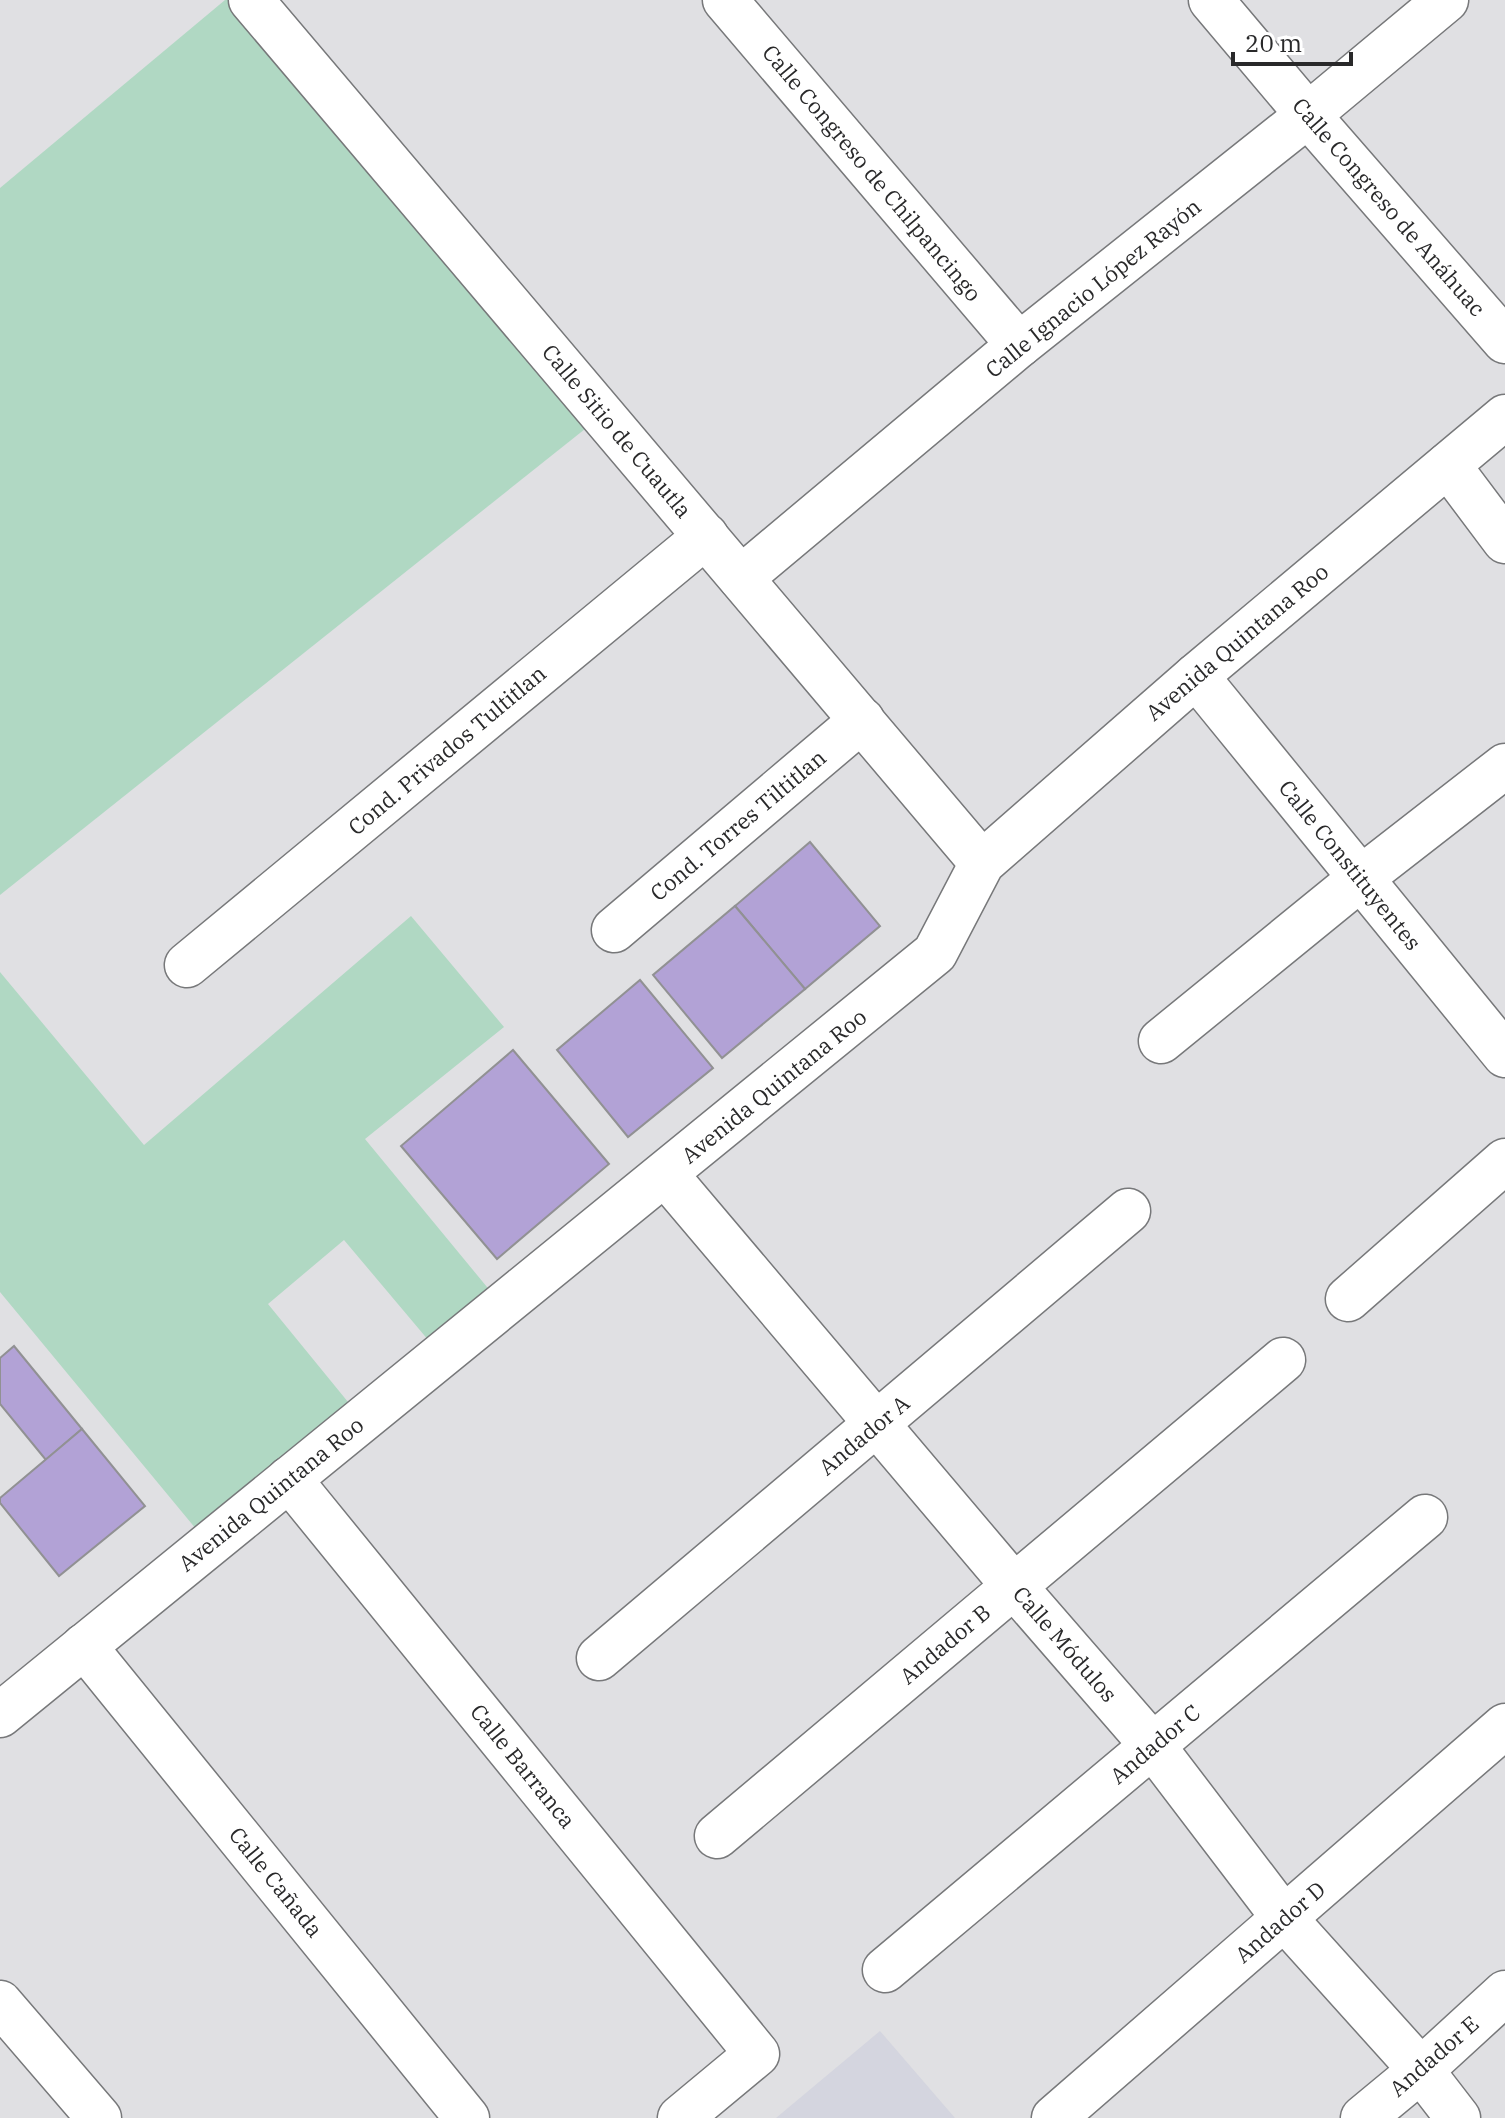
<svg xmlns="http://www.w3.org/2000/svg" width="1505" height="2118" font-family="'IBM Plex Serif',serif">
<rect width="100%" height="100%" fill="#e0e0e3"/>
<polygon fill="#d4d5df" points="880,2031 955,2118 776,2118"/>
<g fill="#b0d8c3">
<polygon points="225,0 250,0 585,429 0,895 0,188"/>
<polygon points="411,916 504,1027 365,1139 501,1304 440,1354 344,1240 268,1304 357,1413 201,1535 0,1292 0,972 144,1145"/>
</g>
<g fill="#b2a2d6" stroke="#919193" stroke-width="2">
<polygon points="810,842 880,926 805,989 735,906"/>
<polygon points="735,906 805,989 722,1058 653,975"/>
<polygon points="640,980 713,1068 628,1137 557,1050"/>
<polygon points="513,1050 609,1164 497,1259 401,1146"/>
<polygon points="14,1346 82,1429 46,1460 0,1404 0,1358"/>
<polygon points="82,1429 145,1506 59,1576 0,1503 0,1498"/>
</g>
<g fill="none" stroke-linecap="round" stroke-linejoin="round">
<defs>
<g id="street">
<polyline points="251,0 982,863"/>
<polyline points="725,0 1019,345"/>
<polyline points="1211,0 1308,115 1505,341"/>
<polyline points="1448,465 1505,541"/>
<polyline points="741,578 1019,345 1308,115 1446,0"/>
<polyline points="1196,676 1505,1055"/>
<polyline points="614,930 862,720"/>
<polyline points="187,965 706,536"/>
<polyline points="1161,1041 1361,878 1505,766"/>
<polyline points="666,1175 1014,1586 1153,1746 1284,1918 1421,2070 1458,2118"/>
<polyline points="1348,1299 1505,1161"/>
<polyline points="289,1479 757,2054 680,2118"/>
<polyline points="84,1646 467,2118"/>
<polyline points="599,1658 1128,1211"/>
<polyline points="717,1836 1283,1360"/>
<polyline points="885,1970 1425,1517"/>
<polyline points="0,2003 99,2118"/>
<polyline points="1054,2118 1505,1726"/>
<polyline points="1363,2118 1421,2070 1505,1993"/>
</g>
<polyline id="secondary" points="0,1715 935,953 982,863 1196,676 1505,417"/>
</defs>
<use href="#street" stroke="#77787a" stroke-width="47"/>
<use href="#secondary" stroke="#77787a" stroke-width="47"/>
<use href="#street" stroke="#fff" stroke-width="44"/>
<use href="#secondary" stroke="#fff" stroke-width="44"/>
</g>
<g text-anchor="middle" stroke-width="6" stroke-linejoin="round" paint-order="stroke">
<g font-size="22" fill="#29292a" stroke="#fff">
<text transform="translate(872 173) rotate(50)" y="8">Calle Congreso de Chilpancingo</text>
<text transform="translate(1389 207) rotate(49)" y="8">Calle Congreso de Anáhuac</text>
<text transform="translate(1093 288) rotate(-39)" y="8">Calle Ignacio López Rayón</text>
<text transform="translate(617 431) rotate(50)" y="8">Calle Sitio de Cuautla</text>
<text transform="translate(1237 642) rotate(-40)" y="8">Avenida Quintana Roo</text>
<text transform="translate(447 750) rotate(-40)" y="8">Cond. Privados Tultitlan</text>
<text transform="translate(738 825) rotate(-40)" y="8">Cond. Torres Tiltitlan</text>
<text transform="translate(1350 865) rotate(51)" y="8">Calle Constituyentes</text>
<text transform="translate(774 1086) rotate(-39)" y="8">Avenida Quintana Roo</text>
<text transform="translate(864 1435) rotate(-40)" y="8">Andador A</text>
<text transform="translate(271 1494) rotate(-39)" y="8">Avenida Quintana Roo</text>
<text transform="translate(945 1644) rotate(-40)" y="8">Andador B</text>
<text transform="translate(1065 1644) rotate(49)" y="8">Calle Módulos</text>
<text transform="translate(1155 1744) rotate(-40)" y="8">Andador C</text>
<text transform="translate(523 1766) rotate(51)" y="8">Calle Barranca</text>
<text transform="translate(276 1882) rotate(51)" y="8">Calle Cañada</text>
<text transform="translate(1280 1922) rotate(-41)" y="8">Andador D</text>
<text transform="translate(1434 2056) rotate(-41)" y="8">Andador E</text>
</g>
</g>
<path d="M1233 52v12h118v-12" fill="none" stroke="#29292a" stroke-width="4"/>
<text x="1245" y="52" font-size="24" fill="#29292a" stroke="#ffffff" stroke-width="6" paint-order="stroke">20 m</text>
</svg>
